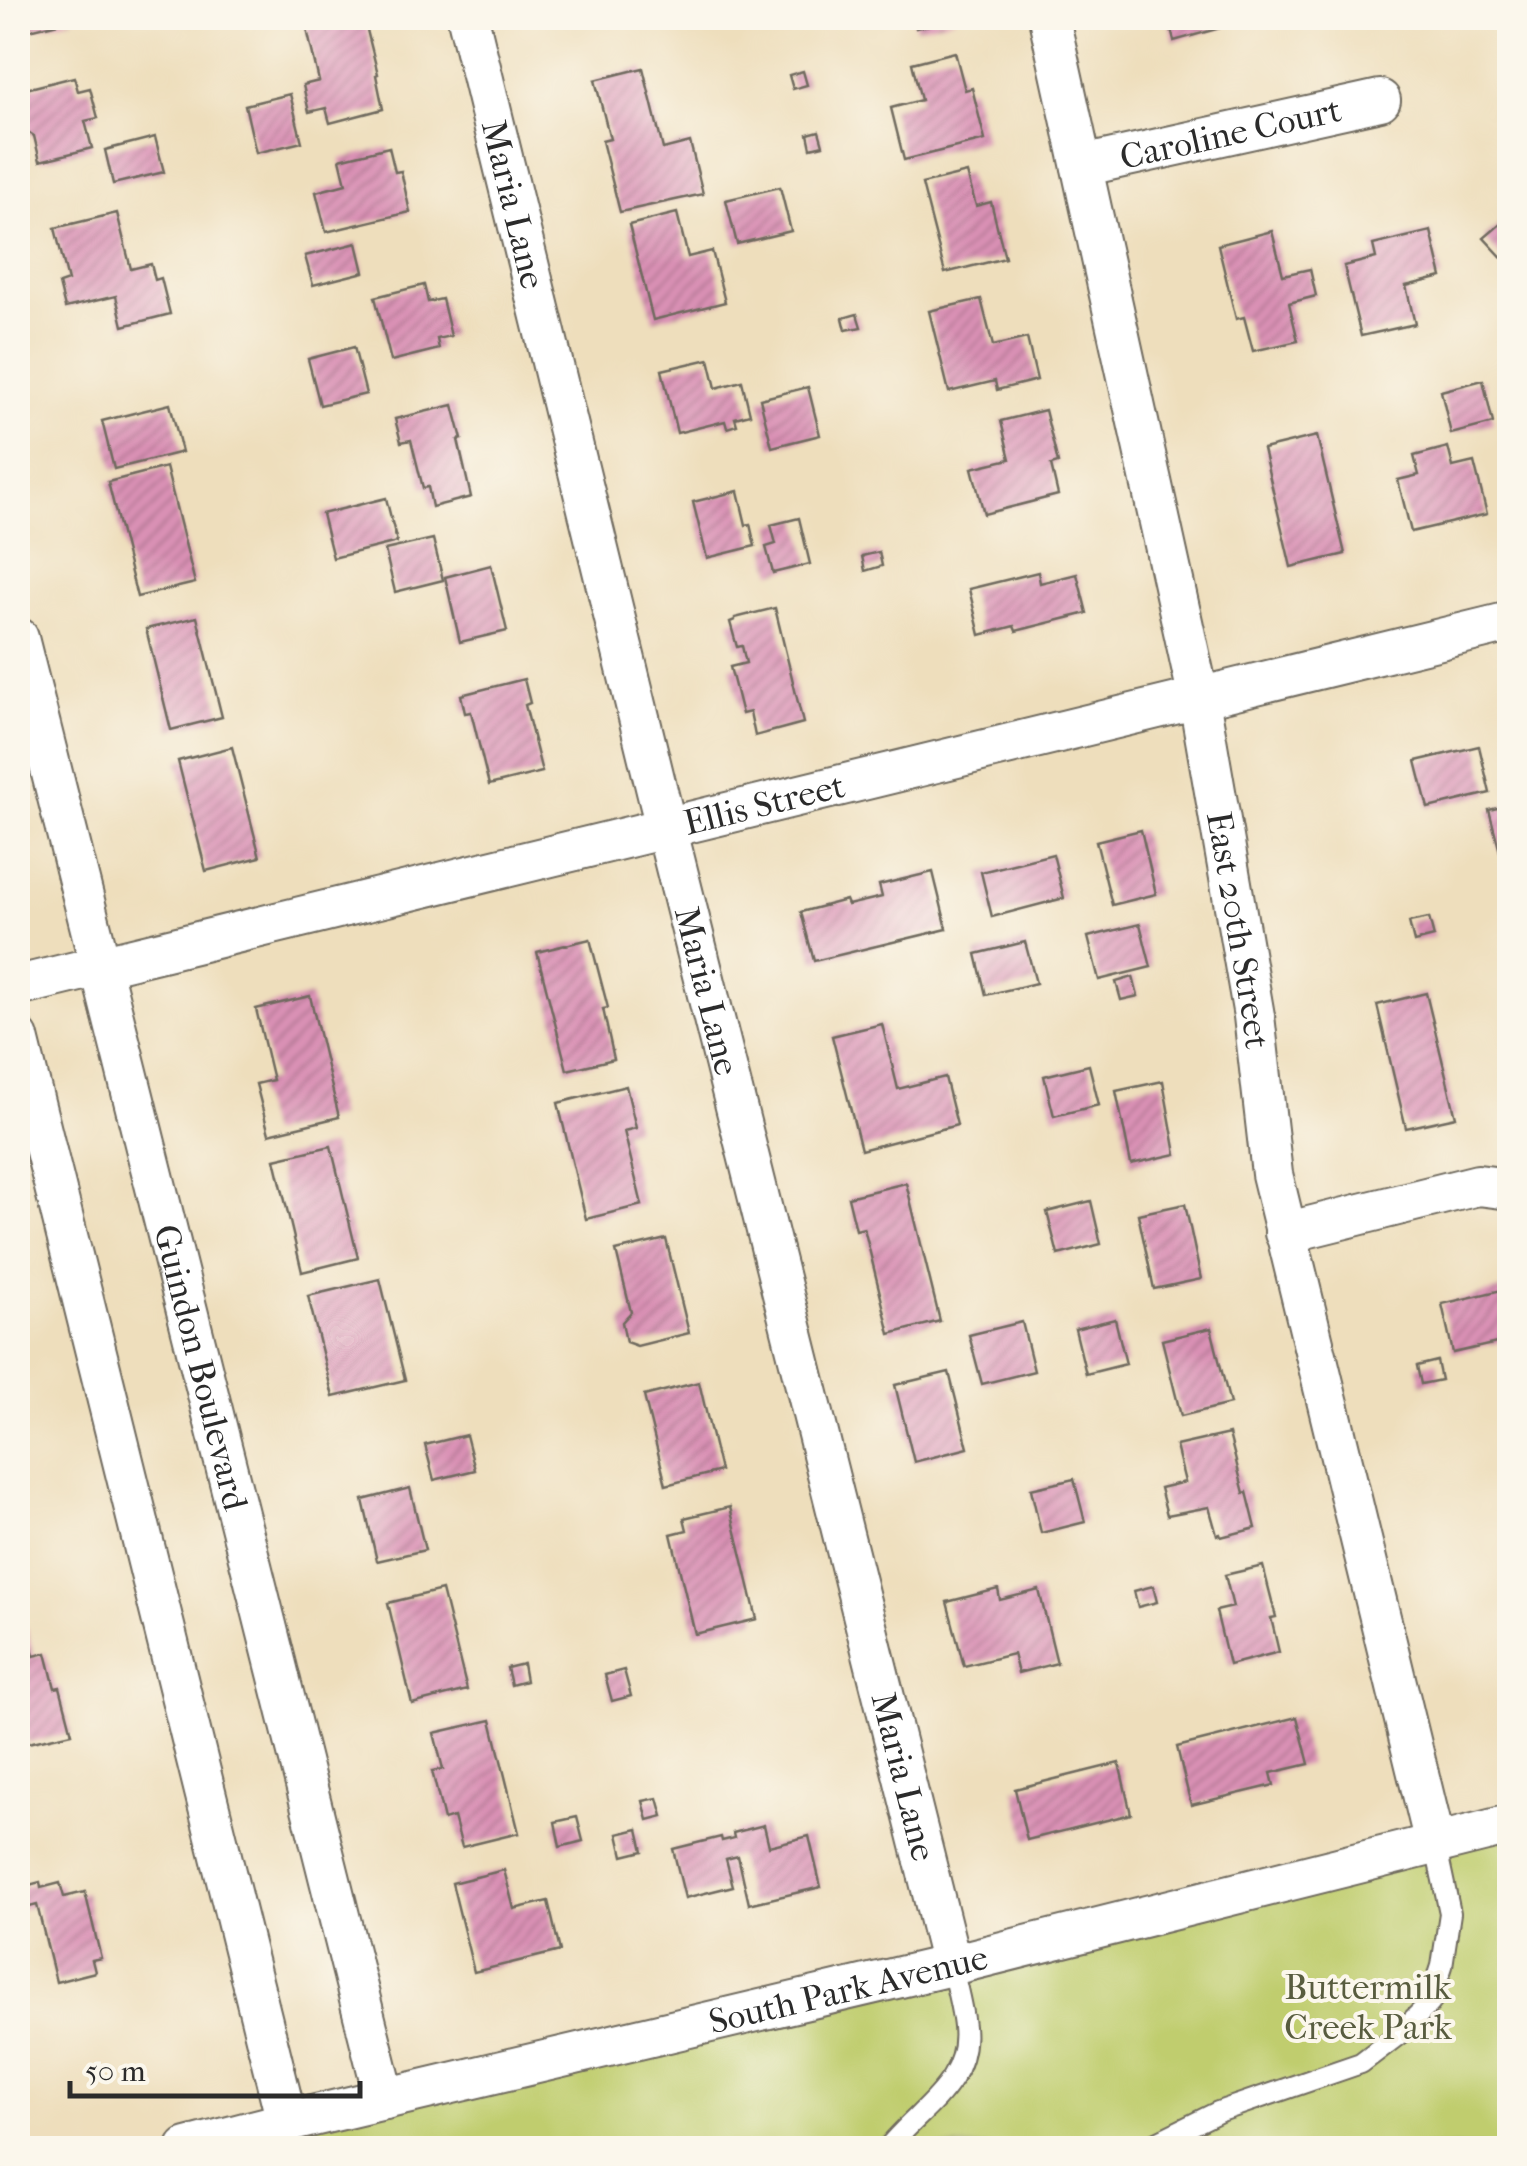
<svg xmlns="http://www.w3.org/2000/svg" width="1527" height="2166" font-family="'IM FELL French Canon',serif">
<defs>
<pattern id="building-hatch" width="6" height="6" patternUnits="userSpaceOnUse" patternTransform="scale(2.5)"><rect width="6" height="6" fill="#da91b5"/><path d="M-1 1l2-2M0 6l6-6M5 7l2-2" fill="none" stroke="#b17793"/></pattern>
</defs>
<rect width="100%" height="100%" fill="#fbf7ec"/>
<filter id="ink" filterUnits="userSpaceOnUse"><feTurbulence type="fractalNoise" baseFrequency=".01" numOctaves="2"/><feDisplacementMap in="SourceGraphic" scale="20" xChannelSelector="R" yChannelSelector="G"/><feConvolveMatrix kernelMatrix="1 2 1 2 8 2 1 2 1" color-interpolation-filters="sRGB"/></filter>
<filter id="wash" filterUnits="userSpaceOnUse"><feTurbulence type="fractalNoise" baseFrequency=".0048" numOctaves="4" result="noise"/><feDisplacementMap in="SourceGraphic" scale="40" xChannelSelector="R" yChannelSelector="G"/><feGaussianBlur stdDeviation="2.25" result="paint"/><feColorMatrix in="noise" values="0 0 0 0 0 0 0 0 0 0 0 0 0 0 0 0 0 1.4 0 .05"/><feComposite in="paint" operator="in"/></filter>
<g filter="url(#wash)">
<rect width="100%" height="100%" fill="#eedebc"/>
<polygon fill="#c0cd6e" stroke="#767c4c" stroke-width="2.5" points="1509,1825 1509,2148 215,2148"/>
<g id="blocks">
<g fill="url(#building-hatch)">
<polygon points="18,18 73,18 74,19 18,33"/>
<polygon points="337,18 364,18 378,74 376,75 383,109 330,123 326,108 309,112 303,85 319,81 306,25"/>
<polygon points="913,18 954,18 955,19 916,28"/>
<polygon points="1168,18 1221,18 1224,27 1174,41"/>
<polygon points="955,52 965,90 972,88 985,140 904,160 891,108 921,100 912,63"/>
<polygon points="643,68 663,149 690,142 703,194 620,212 602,141 610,139 595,80"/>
<polygon points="803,71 807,85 793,89 789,75"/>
<polygon points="74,77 78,91 90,88 98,118 85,121 92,148 40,161 34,136 25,130 18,91"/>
<polygon points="290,94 302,142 256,153 245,105"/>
<polygon points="819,131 823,145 811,148 808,134"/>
<polygon points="155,137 164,172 113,184 105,150"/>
<polygon points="389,147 395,172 401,171 410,212 326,232 316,192 346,184 340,159"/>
<polygon points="967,173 976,206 991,202 1005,258 945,273 922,184"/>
<polygon points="780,187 791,231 737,244 726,200"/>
<polygon points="117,213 131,269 151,264 155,280 161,278 170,314 123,326 116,296 65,308 59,284 68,281 55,228"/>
<polygon points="677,213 688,257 712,251 725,302 653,320 629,225"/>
<polygon points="1510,216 1510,266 1484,238"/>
<polygon points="1272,231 1283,275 1310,269 1316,296 1289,303 1298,341 1253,351 1244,317 1236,319 1235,315 1218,245"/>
<polygon points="1431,231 1442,277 1406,286 1415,324 1361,336 1344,266 1376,258 1373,245"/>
<polygon points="357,243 364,272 313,285 305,256"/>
<polygon points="424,285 428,302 442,299 451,336 437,339 439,349 391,361 375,297"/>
<polygon points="981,299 993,346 1027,338 1037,380 997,390 995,381 949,392 929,311"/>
<polygon points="857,314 861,327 846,330 843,318"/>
<polygon points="354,347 366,394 320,405 308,359"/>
<polygon points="709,359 716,388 742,381 750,414 735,418 737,425 727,428 725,421 677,433 662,370"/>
<polygon points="1483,380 1493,423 1451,434 1441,391"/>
<polygon points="808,387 820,435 772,447 760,399"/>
<polygon points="170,404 182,452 114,469 102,421"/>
<polygon points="453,405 462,439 458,440 471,497 432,507 428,487 423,488 411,440 401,442 395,419"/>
<polygon points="1045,410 1058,463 1051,465 1058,495 984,514 972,468 1010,459 1001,421"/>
<polygon points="1317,436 1345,554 1291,567 1263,449"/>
<polygon points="1448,447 1453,467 1474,462 1487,514 1411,532 1398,480 1419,475 1414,456"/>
<polygon points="166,467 195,583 137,597 108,482"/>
<polygon points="738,491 746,525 750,524 755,546 707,558 693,502"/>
<polygon points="386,498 397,542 333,558 322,514"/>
<polygon points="799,518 810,564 773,573 766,547 776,544 771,525"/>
<polygon points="433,539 443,580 395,592 385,550"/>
<polygon points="879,552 882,566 865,571 862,556"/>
<polygon points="491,565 507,631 460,642 445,577"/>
<polygon points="1038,572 1040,583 1077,574 1087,613 1016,631 1014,626 980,635 969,589"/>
<polygon points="775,608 803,723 755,736 750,712 742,714 730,667 746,663 742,646 737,647 730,622 735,620 735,618"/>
<polygon points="197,617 222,717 171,730 146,629"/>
<polygon points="524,679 530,703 525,705 542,772 489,785 471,712 465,713 461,695"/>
<polygon points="1479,746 1490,793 1428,808 1416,761"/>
<polygon points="232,747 260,857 206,871 178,761"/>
<polygon points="1510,805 1510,849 1500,852 1489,810"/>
<polygon points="1141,830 1156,894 1112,905 1096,841"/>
<polygon points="1053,854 1064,898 992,917 981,872"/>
<polygon points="933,872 947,929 814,961 801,912 846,900 848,905 882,897 879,885"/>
<polygon points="1429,918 1434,937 1414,942 1409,922"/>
<polygon points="1140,924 1151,967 1099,980 1088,937"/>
<polygon points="590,939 608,1008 603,1009 614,1059 567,1070 537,952"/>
<polygon points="1025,942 1036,983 986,995 976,954"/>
<polygon points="1133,977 1138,996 1121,1000 1116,982"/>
<polygon points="1426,993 1456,1117 1406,1128 1377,1005"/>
<polygon points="310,996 339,1117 269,1134 256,1084 273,1080 256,1009"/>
<polygon points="882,1024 898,1089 945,1077 957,1125 861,1150 832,1036"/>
<polygon points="1089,1065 1099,1105 1054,1116 1044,1076"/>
<polygon points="1163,1081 1176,1154 1131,1164 1116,1091"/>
<polygon points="626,1086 636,1128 624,1131 642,1205 586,1219 558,1103"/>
<polygon points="331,1146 358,1258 302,1272 275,1159"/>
<polygon points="906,1183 940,1321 890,1334 864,1228 856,1230 848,1197"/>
<polygon points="1091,1201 1101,1244 1058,1255 1047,1212"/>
<polygon points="1185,1204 1201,1279 1154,1289 1138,1214"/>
<polygon points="666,1239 689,1333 637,1346 626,1342 622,1322 631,1312 616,1251"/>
<polygon points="380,1279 405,1380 333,1397 308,1296"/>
<polygon points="1510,1288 1510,1340 1453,1353 1442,1304"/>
<polygon points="1115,1319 1126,1364 1086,1374 1075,1329"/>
<polygon points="1022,1322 1034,1371 982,1384 969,1335"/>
<polygon points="1211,1328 1230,1404 1181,1416 1162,1340"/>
<polygon points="1437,1361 1441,1380 1421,1384 1417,1366"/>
<polygon points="949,1372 968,1448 914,1462 895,1385"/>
<polygon points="699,1382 720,1471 666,1485 644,1396"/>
<polygon points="1229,1434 1244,1493 1247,1492 1256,1528 1221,1537 1220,1534 1217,1535 1209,1507 1167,1515 1160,1488 1185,1482 1176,1446"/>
<polygon points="466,1435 475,1470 434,1480 425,1445"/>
<polygon points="1074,1479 1085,1522 1041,1533 1031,1489"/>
<polygon points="410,1488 425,1550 377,1561 363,1500"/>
<polygon points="730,1507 757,1619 695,1634 671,1534 687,1530 684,1518"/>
<polygon points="1263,1566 1276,1617 1271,1618 1279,1652 1229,1665 1216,1611 1233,1607 1225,1575"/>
<polygon points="1153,1586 1157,1602 1138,1607 1134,1591"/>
<polygon points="998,1589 1000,1600 1039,1590 1057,1663 1018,1673 1013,1654 964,1666 947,1602"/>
<polygon points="442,1590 467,1690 412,1704 388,1603"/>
<polygon points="26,1626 34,1656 46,1653 55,1688 60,1687 72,1733 28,1743 27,1736 18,1738 18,1628"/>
<polygon points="523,1664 526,1681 511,1685 507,1668"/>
<polygon points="624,1670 631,1696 612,1701 605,1675"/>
<polygon points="1297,1717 1309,1764 1271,1773 1274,1785 1191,1805 1177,1747"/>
<polygon points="491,1720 519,1833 462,1847 454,1817 444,1820 432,1771 443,1769 434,1733"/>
<polygon points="1119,1763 1131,1814 1027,1840 1015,1789"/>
<polygon points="658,1798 663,1816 648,1820 643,1801"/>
<polygon points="577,1817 583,1841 560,1847 555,1822"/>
<polygon points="764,1825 769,1846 809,1836 821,1887 749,1904 738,1856 726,1859 733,1886 685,1898 673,1849 721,1837 722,1841 734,1838 733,1833"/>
<polygon points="638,1829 643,1851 623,1856 618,1834"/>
<polygon points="504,1870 514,1909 548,1901 560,1951 474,1972 452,1883"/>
<polygon points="40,1882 41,1888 60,1883 64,1897 85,1892 101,1958 92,1960 95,1972 56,1982 37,1905 18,1910 18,1888"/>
</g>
</g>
</g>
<g filter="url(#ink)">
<use href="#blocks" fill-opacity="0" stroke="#6f6a5e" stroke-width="2.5"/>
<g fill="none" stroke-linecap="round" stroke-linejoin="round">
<defs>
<g id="service">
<path d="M888,2148C919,2109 970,2084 964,2027C962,2006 956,1985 951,1965"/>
<polyline points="1145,2148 1218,2112 1361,2063 1399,2034 1430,2003 1442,1966 1450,1913 1435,1843"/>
</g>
<g id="minor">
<path id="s1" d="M468,18L657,791L951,1965"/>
<path id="s2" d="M1049,18L1199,699L1254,1016L1272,1174L1435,1843"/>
<path id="s3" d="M1082,166L1380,100"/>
<path id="s4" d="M18,638L385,2099"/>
<path id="s5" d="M18,986L1510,622"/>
<polyline points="18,1038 287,2122"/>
<polyline points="1285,1233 1478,1185 1510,1189"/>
<path id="s6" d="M187,2148L287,2122L951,1965L1510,1825"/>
</g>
</defs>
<use href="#service" stroke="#6f6a5e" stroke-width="24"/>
<use href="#minor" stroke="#6f6a5e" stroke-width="44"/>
<use href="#service" stroke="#fff" stroke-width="20"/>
<use href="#minor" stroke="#fff" stroke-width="40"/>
</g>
</g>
<g text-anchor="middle" stroke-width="8" stroke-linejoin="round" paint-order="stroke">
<g font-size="35" fill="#2b2b2b" stroke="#fbf7ec">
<text dy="12" stroke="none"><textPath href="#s3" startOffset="152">Caroline Court</textPath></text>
<text dy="12" stroke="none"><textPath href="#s1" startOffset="192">Maria Lane</textPath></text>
<text dy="12" stroke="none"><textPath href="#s5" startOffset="768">Ellis Street</textPath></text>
<text dy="12" stroke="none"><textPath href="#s2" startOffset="932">East 20th Street</textPath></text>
<text dy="12" stroke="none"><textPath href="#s1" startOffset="1002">Maria Lane</textPath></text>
<text dy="12" stroke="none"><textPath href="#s4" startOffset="752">Guindon Boulevard</textPath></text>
<text dy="12" stroke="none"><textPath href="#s1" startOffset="1812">Maria Lane</textPath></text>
<text dy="12" stroke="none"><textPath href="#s6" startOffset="680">South Park Avenue</textPath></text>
</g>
<g font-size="35" fill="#585c3f" stroke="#fbf7ec">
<text x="1368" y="1999">Buttermilk<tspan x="1368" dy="40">Creek Park</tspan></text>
</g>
</g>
<rect width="1527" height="2166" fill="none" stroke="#fbf7ec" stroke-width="60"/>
<path d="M70 2081v15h290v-15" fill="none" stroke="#2b2b2b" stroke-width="5"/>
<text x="85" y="2081" font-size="30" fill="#2b2b2b" stroke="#fbf7ec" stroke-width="8" paint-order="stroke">50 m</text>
</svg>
